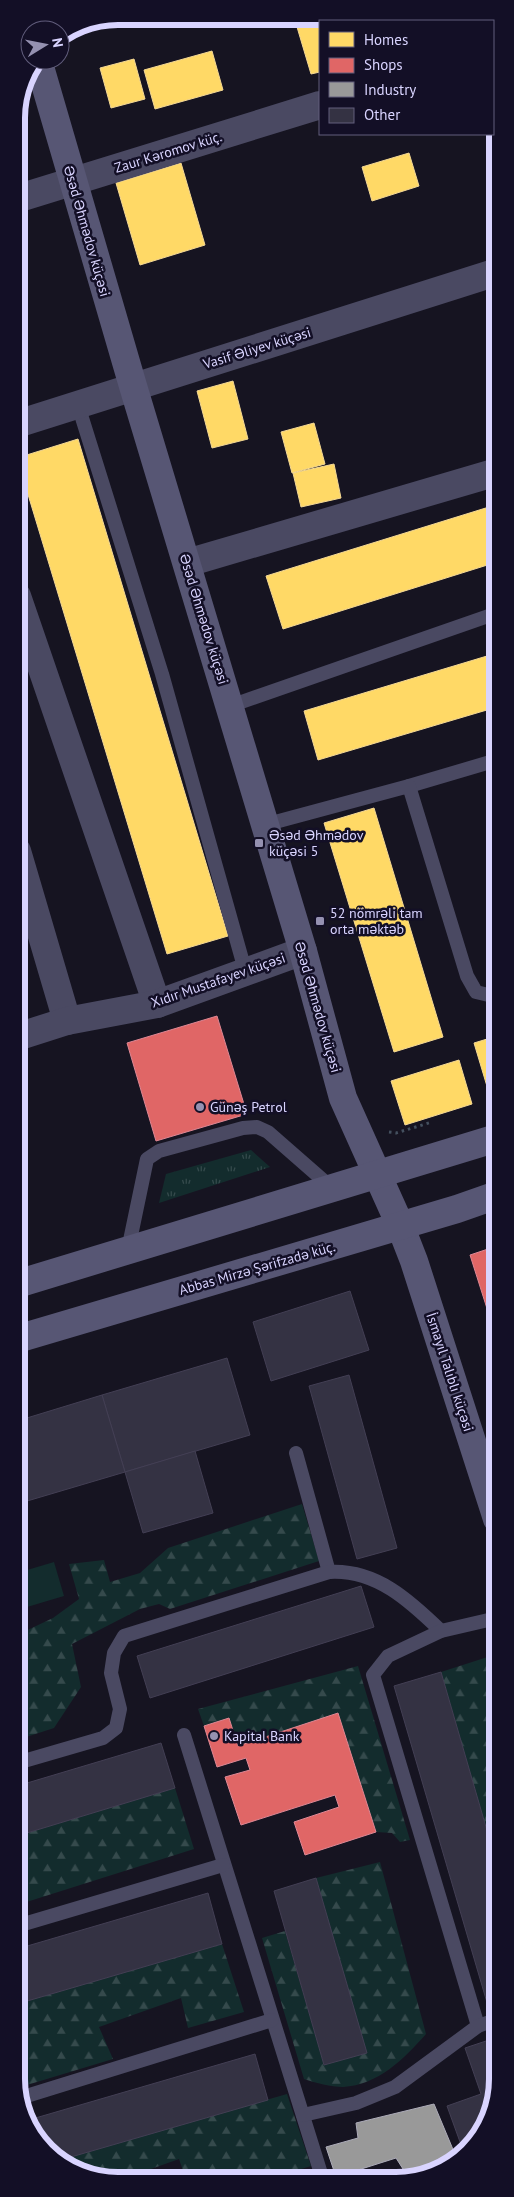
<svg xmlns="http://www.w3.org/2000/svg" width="514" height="2197" font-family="'PT Sans',sans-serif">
<defs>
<pattern id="grass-tufts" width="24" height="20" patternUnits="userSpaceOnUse" patternTransform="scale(1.25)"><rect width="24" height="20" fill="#132c2d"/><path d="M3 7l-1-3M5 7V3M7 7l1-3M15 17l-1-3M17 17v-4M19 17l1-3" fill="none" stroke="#354a4c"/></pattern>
<pattern id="forest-firs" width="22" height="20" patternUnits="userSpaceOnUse" patternTransform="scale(1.25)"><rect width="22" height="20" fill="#132c2d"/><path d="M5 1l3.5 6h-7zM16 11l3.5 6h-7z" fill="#354a4c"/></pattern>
</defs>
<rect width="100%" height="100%" fill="#161421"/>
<polygon fill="url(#grass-tufts)" points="251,1150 270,1167 159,1203 166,1174"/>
<g fill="url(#forest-firs)">
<polygon points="302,1504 319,1561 170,1609 159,1604 140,1609 72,1644 81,1687 54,1728 17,1740 17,1635 53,1618 79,1599 69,1564 104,1560 110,1582 140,1573 168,1548"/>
<polygon points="497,1654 497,1865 441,1672"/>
<polygon points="358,1666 410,1840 400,1842 392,1833 376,1832 338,1714 238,1746 204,1726 198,1709"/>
<polygon points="175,1788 194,1849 17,1905 17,1836"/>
<path d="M380,1862L426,2034C404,2059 378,2085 343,2087C331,2087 316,2083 304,2079L262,1938L285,1931L324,2065L366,2053L316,1878Z"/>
<polygon points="222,1944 244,2012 188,2028 181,1998 99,2027 113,2059 17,2088 17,2004"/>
<polygon points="287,2094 311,2166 269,2179 186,2179 179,2159 123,2179 98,2179 64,2159"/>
</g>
<polygon fill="#132c2d" points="54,1562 64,1596 17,1610 17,1573"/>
<g fill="#ffd966" stroke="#f4d894">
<polygon points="331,18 332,21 320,21 320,72 311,74 297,27"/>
<polygon points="338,18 375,18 376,21 339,21"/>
<polygon points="212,51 223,90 155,109 144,70"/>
<polygon points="134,59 145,99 111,108 100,68"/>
<polygon points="409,153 419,186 372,201 362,167"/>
<polygon points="181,163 205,245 140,265 116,183"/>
<polygon points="233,381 248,439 212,448 197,391"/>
<polygon points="314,423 325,464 292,473 281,432"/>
<polygon points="78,439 228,936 167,954 17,458"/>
<polygon points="334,464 341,498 301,507 293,473"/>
<polygon points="489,507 497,534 497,562 283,629 266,576"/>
<polygon points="497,653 497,707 318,760 304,711"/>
<polygon points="374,808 443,1037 394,1052 324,823"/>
<polygon points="17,982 30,1031 17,1034"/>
<polygon points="497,1036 497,1091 489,1093 474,1043"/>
<polygon points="459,1060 472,1104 405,1125 391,1081"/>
</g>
<g fill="#e06666" stroke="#de8794">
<polygon points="217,1016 247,1114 156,1141 127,1043"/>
<polygon points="497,1246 497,1340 470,1255"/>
<polygon points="338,1713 376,1832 305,1855 294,1822 339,1807 335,1795 241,1825 225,1777 250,1770 246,1758 217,1767 204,1726 229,1718 238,1746"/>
</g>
<polygon fill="#999" stroke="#acabb8" points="434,2104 457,2159 447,2167 410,2180 396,2158 336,2177 326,2147 358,2138 356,2123"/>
<g fill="#343243" stroke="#433f54">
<polygon points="350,1291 369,1350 271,1381 253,1322"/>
<polygon points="227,1358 250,1435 125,1472 102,1395"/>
<polygon points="349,1375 397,1548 357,1559 309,1386"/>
<polygon points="102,1395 125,1472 17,1504 17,1421"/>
<polygon points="195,1451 213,1513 143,1533 125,1472"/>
<polygon points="361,1586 374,1627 150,1698 137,1656"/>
<polygon points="441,1672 497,1865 498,2003 488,2006 394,1686"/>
<polygon points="161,1743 175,1788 17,1836 17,1786"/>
<polygon points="316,1878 367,2053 324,2065 274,1891"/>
<polygon points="208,1893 222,1944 17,2004 17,1949"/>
<polygon points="498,2037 498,2086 472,2146 464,2153 447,2106 481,2094 465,2048"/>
<polygon points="255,2054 268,2100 64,2159 42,2146 36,2134 32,2119"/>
</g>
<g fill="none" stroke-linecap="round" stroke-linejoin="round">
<polyline stroke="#44505f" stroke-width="3" stroke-dasharray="2.5 4" stroke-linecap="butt" points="389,1132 396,1133 432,1122"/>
<g stroke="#4a4962" stroke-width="14">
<polyline points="78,405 162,674 245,970"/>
<polyline points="230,706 497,613"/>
<polyline points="409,786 497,760"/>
<polyline points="264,825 409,786 467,976 476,992 497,997"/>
<polyline points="128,1250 147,1159 159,1151 243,1128 257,1127 268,1132 332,1188"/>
<polyline points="296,1453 329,1572"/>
<polyline points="184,1735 323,2180"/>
<path d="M17,1763L103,1738L116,1728L120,1709L111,1673L114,1653L124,1636L329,1572C376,1569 410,1601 441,1631"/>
<polyline points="17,1926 223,1865"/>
<polyline points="478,2026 373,1675 388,1656 441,1631 497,1618"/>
<polyline points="20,2098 272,2020"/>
<polyline points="303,2115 356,2103 395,2087 478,2026 498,2019"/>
</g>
<g stroke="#4a4962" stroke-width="28">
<polyline points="16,199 320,105"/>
<polyline points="17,424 497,272"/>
<polyline points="187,563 497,472"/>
<polyline points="17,596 157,1004"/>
<polyline points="17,851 67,1021"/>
<polyline points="17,1037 67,1021 157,1004 303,951"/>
</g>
<g stroke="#575674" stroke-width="28">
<polyline points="38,60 133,386 303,951 343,1098 400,1225 414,1261 497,1519"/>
<polyline points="17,1284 497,1138"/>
<polyline points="17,1339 457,1209 497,1195"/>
</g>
</g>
<g fill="#9591b1" stroke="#130f26" stroke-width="2">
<rect x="254" y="838" width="10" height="10" rx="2.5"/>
<rect x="315" y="916" width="10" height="10" rx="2.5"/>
<circle cx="200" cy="1107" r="5"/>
<circle cx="214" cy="1736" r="5"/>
</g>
<g text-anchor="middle" stroke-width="5" stroke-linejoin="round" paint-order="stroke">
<g font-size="14" fill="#d9d4ff" stroke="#130f26">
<text transform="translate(168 152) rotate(-17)" y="5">Zaur Kəromov küç.</text>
<text transform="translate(87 231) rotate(74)" y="5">Əsəd Əhmədov küçəsi</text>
<text transform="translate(257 348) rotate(-17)" y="5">Vasif Əliyev küçəsi</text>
<text transform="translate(204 619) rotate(73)" y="5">Əsəd Əhmədov küçəsi</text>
<text transform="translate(218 980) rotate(-19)" y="5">Xıdır Mustafayev küçəsi</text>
<text transform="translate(318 1007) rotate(74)" y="5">Əsəd Əhmədov küçəsi</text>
<text transform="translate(257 1268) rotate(-16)" y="5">Abbas Mirzə Şərifzadə küç.</text>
<text transform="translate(450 1372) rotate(72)" y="5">İsmayıl Talıblı küçəsi</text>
</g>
<g font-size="14" fill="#d9d4ff" stroke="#130f26" text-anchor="start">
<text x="269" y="840">Əsəd Əhmədov<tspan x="269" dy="16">küçəsi 5</tspan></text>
<text x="330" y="918">52 nömrəli tam<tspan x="330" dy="16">orta məktəb</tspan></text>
<text x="210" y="1112">Günəş Petrol</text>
<text x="224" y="1741">Kapital Bank</text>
</g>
</g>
<path d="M0 0H514V2197H0ZM118 25H396A93 93 0 0 1 489 118V2079A93 93 0 0 1 396 2172H118A93 93 0 0 1 25 2079V118A93 93 0 0 1 118 25Z" fill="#130f26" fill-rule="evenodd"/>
<path fill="none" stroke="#d9d4ff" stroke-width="6" d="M118 25H396A93 93 0 0 1 489 118V2079A93 93 0 0 1 396 2172H118A93 93 0 0 1 25 2079V118A93 93 0 0 1 118 25Z"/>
<rect x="319" y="20" width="175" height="115" fill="#130f26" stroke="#625e7d"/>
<rect x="329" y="32" width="25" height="15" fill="#ffd966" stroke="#625e7d"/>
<text x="364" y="45" font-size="15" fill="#d9d4ff">Homes</text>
<rect x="329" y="58" width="25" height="15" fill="#e06666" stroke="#625e7d"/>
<text x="364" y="70" font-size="15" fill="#d9d4ff">Shops</text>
<rect x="329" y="82" width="25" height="15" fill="#999999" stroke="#625e7d"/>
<text x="364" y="95" font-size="15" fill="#d9d4ff">Industry</text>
<rect x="329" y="108" width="25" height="15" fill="#343243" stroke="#625e7d"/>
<text x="364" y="120" font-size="15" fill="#d9d4ff">Other</text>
<g transform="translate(45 45) rotate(80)"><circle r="24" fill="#130f26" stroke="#625e7d"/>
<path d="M0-4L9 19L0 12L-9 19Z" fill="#9591b1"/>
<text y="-8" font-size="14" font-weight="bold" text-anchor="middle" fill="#d9d4ff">N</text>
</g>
</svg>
